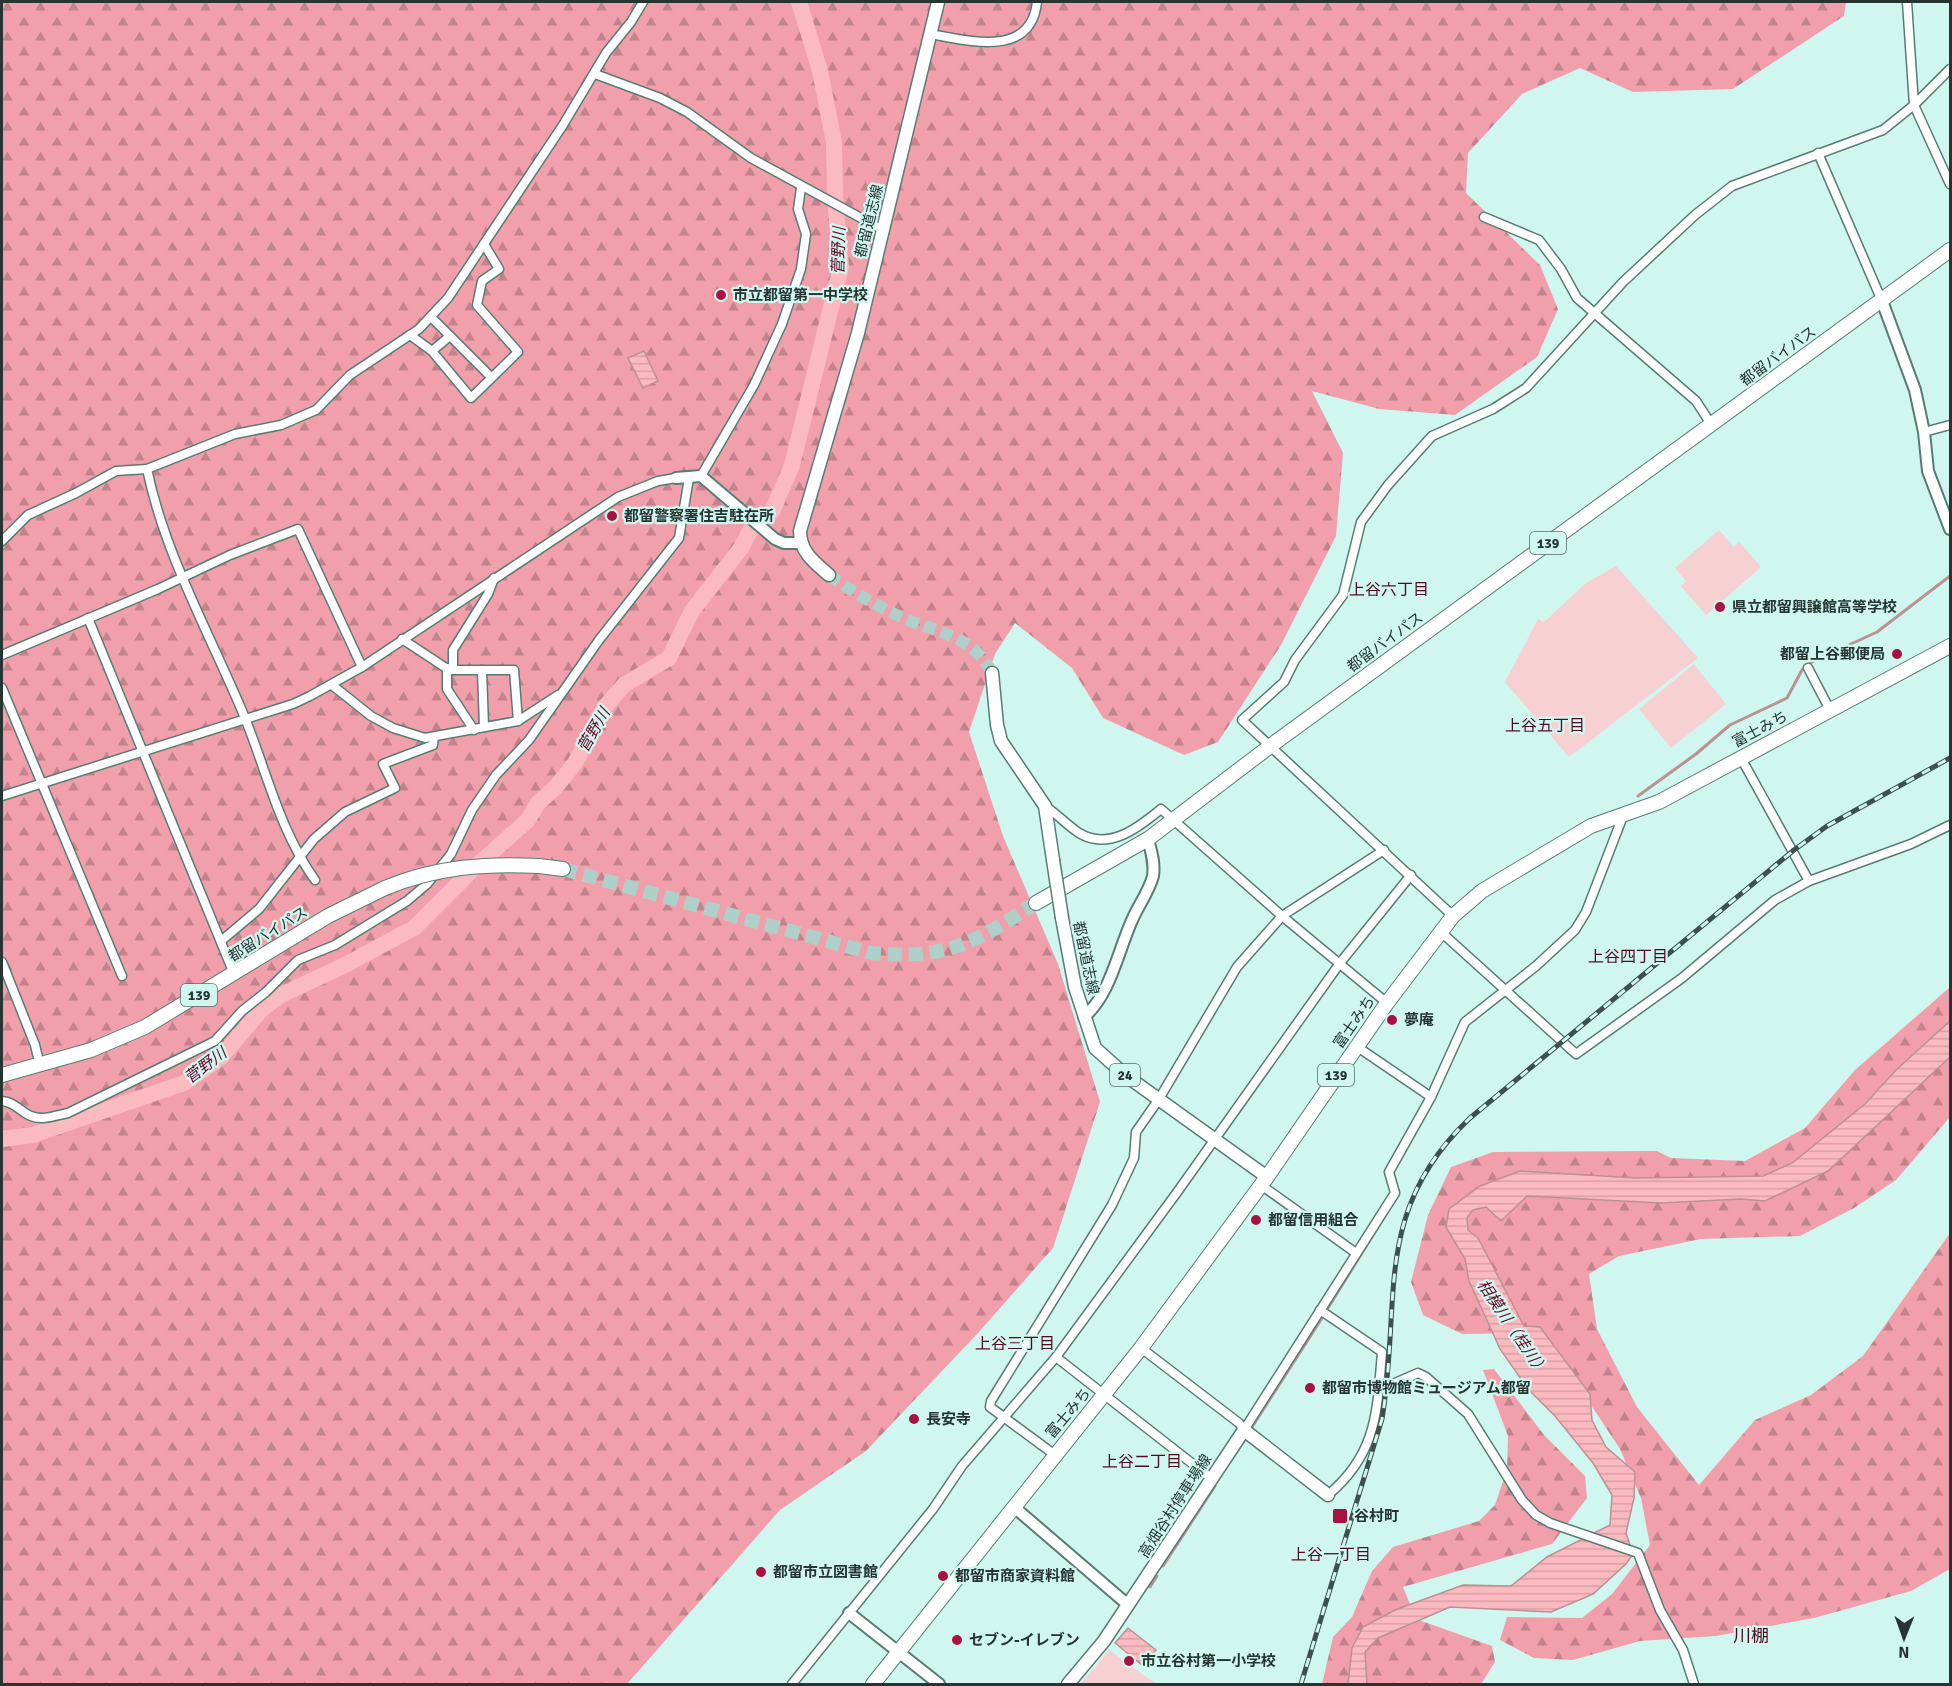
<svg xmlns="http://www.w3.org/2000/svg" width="1952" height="1686" font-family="Signika,'Noto Sans JP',sans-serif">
<defs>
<pattern id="forest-firs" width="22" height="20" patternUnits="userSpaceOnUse" patternTransform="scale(1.5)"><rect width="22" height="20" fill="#f1a0ab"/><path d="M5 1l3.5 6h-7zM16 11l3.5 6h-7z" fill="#c3838c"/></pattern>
<pattern id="water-rules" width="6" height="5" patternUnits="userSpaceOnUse" patternTransform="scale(1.5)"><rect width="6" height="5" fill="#fbb9c0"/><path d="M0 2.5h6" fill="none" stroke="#d7a0a5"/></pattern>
</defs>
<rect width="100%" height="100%" fill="#d0f7ef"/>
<g fill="#f7d0d4">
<polygon points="1719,530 1734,547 1739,542 1761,567 1706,615 1681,586 1686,581 1675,568"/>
<polygon points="1616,566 1698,658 1569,757 1505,682 1538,619 1544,622 1586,583"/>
<polygon points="1694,664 1726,704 1671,748 1639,709"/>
<polygon points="1109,1650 1156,1684 1081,1684"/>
</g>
<g fill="url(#forest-firs)">
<polygon points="2,2 1846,2 1844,16 1733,89 1633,92 1580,68 1522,94 1468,153 1466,193 1540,265 1558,309 1537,357 1455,415 1379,409 1312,391 1343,453 1336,536 1281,645 1218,742 1184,755 1103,718 1072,668 1015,623 995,654 969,732 1003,836 1058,964 1100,1102 1053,1248 978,1333 866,1451 780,1510 627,1684 2,1684"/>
<polygon points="1950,987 1950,1117 1896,1180 1854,1208 1800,1236 1701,1239 1619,1256 1589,1274 1597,1329 1637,1407 1699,1485 1755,1420 1811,1395 1863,1356 1950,1233 1950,1569 1911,1591 1814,1618 1716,1636 1640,1641 1573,1660 1534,1658 1500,1640 1507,1617 1582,1618 1612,1594 1650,1545 1641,1498 1620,1449 1571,1375 1525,1333 1462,1334 1423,1315 1411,1282 1428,1215 1451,1167 1493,1152 1657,1151 1671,1158 1745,1161 1805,1128 1855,1070"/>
<polygon points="1494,1369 1544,1435 1585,1476 1587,1498 1552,1544 1403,1587 1416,1619 1492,1646 1495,1662 1481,1684 1322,1684 1333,1637 1352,1617 1372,1571 1393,1547 1479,1521 1495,1505 1507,1469 1508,1436 1483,1370"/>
</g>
<g fill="url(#water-rules)" stroke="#bb9195" stroke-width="1.5">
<polygon points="644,351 658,381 643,388 628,358"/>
<polygon points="1950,1021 1950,1057 1828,1171 1765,1201 1741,1199 1661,1203 1527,1196 1501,1221 1486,1207 1473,1210 1467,1218 1468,1230 1478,1238 1524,1326 1540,1327 1590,1394 1592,1420 1606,1447 1635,1472 1634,1498 1626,1533 1633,1554 1626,1564 1593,1594 1551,1612 1450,1607 1378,1638 1365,1652 1367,1684 1348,1684 1352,1648 1363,1627 1395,1610 1463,1585 1511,1586 1547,1557 1610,1525 1612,1495 1593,1463 1555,1416 1528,1389 1500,1349 1469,1281 1465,1259 1446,1227 1449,1209 1480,1186 1520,1171 1636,1178 1763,1176 1792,1163 1865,1104 1896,1070"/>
<polygon points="1128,1628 1156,1650 1143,1666 1115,1643"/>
</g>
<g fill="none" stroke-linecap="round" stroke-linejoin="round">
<g stroke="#bb9195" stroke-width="3">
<polyline points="1638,796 1696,754 1730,725 1787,698 1802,670 1812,662 1877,632 1950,576"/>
<polyline points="1328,1308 1386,1214"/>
<polyline points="1252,1427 1322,1318"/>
<polyline points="1163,1566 1215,1486"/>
<polyline points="1150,1587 1157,1576"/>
</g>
<polyline stroke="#fbb9c0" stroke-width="16" points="2,1139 33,1135 184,1083 220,1058 262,1009 281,995 343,966 414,928 472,870 528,820 538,803 555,788 575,763 604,708 624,685 669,658 692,611 741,548 750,531 773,510 792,465 841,267 835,198 834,142 820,71 799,2"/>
<path stroke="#aed0c9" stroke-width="12" stroke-dasharray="12 6" stroke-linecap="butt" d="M829,575C853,592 878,607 905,619C940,633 973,636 992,673"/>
<path stroke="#aed0c9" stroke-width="14" stroke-dasharray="14 7" stroke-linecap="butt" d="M563,869L871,953C947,960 974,943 1036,903"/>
<defs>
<g id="minor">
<polyline points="1907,2 1914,105 1950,184"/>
<path d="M930,34C970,41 1031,58 1037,2"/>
<polyline points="595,74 660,98 687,112 751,158 883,230"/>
<polyline points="1818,153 1882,301"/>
<polyline points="1484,217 1539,240 1561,269 1577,298 1696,401 1711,424"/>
<polyline points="431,317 491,377"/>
<polyline points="410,335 432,351 471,398 518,352 477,305 482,281 499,269 484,244"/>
<polyline points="432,351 450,336"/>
<polyline points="1924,432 1950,425"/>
<path d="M147,469C165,556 211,636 245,718C267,773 280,831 315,880"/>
<polyline points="701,476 754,385 782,324 801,269 806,234 798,209 801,188"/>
<polyline points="2,541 28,515 76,493 116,471 147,469 235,434 281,425 316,410 350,375 419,329 448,298 563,125 606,53 631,22 643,2"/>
<polyline points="88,618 234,974"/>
<polyline points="402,639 449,670 514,670 518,721"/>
<polyline points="2,655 158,589 230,555 298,529 362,667"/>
<polyline points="447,668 447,689 474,730"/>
<polyline points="1808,668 1830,710"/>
<polyline points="453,670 453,650 488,594 494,578"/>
<polyline points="482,670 484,727"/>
<polyline points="332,685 371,716 393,728 425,738 518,721 558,695"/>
<polyline points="2,688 122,976"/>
<polyline points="1741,758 1809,881"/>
<polyline points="2,796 293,704 310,696 362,667 618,497 658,481 676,478"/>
<path d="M1045,806C1057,814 1067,825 1079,833C1109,851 1138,828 1161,809L1282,916L1387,1003"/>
<polyline points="1453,916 1242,720 1284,682 1295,660 1343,595 1361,522 1388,485 1432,436 1493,409 1526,388 1623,282 1695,215 1732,186 1883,130 1914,105 1950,69"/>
<polyline points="1441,932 1576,1054 1682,978 1775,900 1809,881 1911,844 1950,825"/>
<polyline points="221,941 259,909 314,839 345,812 395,788 383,764 433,745 434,737"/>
<polyline points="2,962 35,1045 40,1066"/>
<polyline points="1356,1046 1431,1097"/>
<path d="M2,1101C15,1102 19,1111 31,1116C42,1121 57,1115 68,1113L215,1041L242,1011L266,992L298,960L335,945L407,901L427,884L451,854L472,810L496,775L529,740L599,640L679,538L689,478"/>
<polyline points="1261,1185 1356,1253"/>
<path d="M1320,1310L1382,1352C1377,1412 1377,1454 1328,1495"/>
<polyline points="1141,1348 1239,1423 1244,1430 1395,1193 1389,1172 1431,1097 1465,1022 1536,966 1575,930 1586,912 1623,816"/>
<polyline points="1056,1357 1212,1479"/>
<polyline points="1379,1390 1418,1373 1426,1377 1468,1414 1522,1500 1536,1515 1550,1523 1638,1553 1660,1610 1683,1650 1694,1684"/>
<polyline points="1055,1455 990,1407 991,1401 1112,1205 1134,1158 1136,1132 1159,1099 1237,967 1282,916 1384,850"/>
<polyline points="792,1684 933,1509 962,1466 1056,1357 1178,1191 1340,963 1411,875"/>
</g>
<g id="tertiary">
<polyline points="1882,301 1915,390 1924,432 1928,471 1950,529"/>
<polyline points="676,478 701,476 775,539 784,543 800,543"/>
<path d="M1084,1017C1111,994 1118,950 1133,918C1139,905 1150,889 1153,876C1155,863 1151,851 1148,839"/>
<polyline points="1014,1507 1127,1604"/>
<polyline points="849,1613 939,1684"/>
</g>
<polyline id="secondary" points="1068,1684 1104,1641 1244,1430 1328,1495"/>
<g id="primary">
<path d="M829,575C814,562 800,552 800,531L858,333L938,2"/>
<polyline points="992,673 997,725 1001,741 1045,806 1053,860"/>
<polyline points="1062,918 1075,987 1095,1048 1125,1075 1267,1177"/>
</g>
<g id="trunk">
<polyline points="539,866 563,869"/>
<polyline points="1036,903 1148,839 1269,747 1950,250"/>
<polyline points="2,1075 91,1050 145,1027 328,916 385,888"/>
<polyline points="873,1684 1141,1348 1267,1177 1387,1003 1453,916 1482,891 1591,826 1659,802 1950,646"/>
</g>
</defs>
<use href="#minor" stroke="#587c75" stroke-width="11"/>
<use href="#tertiary" stroke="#587c75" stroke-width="14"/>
<use href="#secondary" stroke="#587c75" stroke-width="15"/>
<use href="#primary" stroke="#587c75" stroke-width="15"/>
<use href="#trunk" stroke="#587c75" stroke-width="16"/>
<use href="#minor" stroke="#fff" stroke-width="8"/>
<use href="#tertiary" stroke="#fff" stroke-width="10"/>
<use href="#secondary" stroke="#fff" stroke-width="12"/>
<use href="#primary" stroke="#fff" stroke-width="12"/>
<use href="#trunk" stroke="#fff" stroke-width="14"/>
<defs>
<path id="rail" d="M1301,1684L1382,1419C1402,1300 1371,1212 1470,1118L1794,850L1827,826L1950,758"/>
</defs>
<use href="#rail" stroke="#3d504c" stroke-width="5"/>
<use href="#rail" stroke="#d0f7ef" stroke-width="3" stroke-dasharray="9" stroke-linecap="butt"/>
<defs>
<polyline id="primary-bridge" points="1053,860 1062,918"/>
<path id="trunk-bridge" d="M385,888C435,867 486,863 539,866"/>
</defs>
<use href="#primary-bridge" stroke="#587c75" stroke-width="15" stroke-linecap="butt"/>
<use href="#trunk-bridge" stroke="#587c75" stroke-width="16" stroke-linecap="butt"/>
<use href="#primary-bridge" stroke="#fff" stroke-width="12"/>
<use href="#trunk-bridge" stroke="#fff" stroke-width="14"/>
</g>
<g fill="#a81242" stroke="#d0f7ef" stroke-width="2">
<circle cx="721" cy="295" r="6"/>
<circle cx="612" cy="516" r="6"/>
<circle cx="1720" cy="607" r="6"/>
<circle cx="1897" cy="654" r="6"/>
<circle cx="1392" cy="1020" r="6"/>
<circle cx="1256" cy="1220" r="6"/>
<circle cx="1310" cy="1388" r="6"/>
<circle cx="914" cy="1419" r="6"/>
<rect x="1332" y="1508" width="16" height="16" rx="3"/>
<circle cx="761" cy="1572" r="6"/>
<circle cx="943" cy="1576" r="6"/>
<circle cx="957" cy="1640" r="6"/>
<circle cx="1129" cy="1661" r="6"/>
</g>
<g text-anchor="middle" stroke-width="4.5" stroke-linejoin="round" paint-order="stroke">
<g fill="#d0f7ef" stroke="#596f6b" stroke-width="1.5">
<rect x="1530" y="532" width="36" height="22" rx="4.5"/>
<rect x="181" y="984" width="36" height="22" rx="4.5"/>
<rect x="1110" y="1064" width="30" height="22" rx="4.5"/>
<rect x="1318" y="1064" width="36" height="22" rx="4.5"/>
</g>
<g font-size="14" font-weight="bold" fill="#263532">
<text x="1548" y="548">139</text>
<text x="199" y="1000">139</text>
<text x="1125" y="1080">24</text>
<text x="1336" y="1080">139</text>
</g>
<g font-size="15" fill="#263532" stroke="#d0f7ef">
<text transform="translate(869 221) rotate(-76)" y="5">都留道志線</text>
<text transform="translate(1778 356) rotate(-36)" y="5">都留バイパス</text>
<text transform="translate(1385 642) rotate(-36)" y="5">都留バイパス</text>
<text transform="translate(1760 729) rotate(-28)" y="5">富士みち</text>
<text transform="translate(268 934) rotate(-32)" y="5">都留バイパス</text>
<text transform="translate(1086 958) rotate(78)" y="5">都留道志線</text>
<text transform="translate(1354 1022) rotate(-55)" y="5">富士みち</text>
<text transform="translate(1068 1413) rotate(-50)" y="5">富士みち</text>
<text transform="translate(1175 1506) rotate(-57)" y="5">高畑谷村停車場線</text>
</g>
<g font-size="15" font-weight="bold" fill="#263532" stroke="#d0f7ef" text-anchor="start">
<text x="733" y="300">市立都留第一中学校</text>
<text x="624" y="521">都留警察署住吉駐在所</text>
<text x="1732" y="612">県立都留興譲館高等学校</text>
<text x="1885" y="659" text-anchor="end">都留上谷郵便局</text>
<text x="1404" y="1025">夢庵</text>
<text x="1268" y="1225">都留信用組合</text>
<text x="1322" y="1393">都留市博物館ミュージアム都留</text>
<text x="926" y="1424">長安寺</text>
<text x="1354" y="1521">谷村町</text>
<text x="773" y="1577">都留市立図書館</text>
<text x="955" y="1581">都留市商家資料館</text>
<text x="969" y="1645">セブン-イレブン</text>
<text x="1141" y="1666">市立谷村第一小学校</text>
</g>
<g font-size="16" font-style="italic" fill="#690927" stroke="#d0f7ef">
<text transform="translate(838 251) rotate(-89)" y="6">菅野川</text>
<text transform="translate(593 730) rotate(-60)" y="6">菅野川</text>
<text transform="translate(205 1065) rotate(-37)" y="6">菅野川</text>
<text transform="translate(1513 1327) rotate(56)" y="6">相模川（桂川）</text>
</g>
<g font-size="16" fill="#4f0a1d" stroke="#d0f7ef">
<text x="1389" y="595">上谷六丁目</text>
<text x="1545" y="731">上谷五丁目</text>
<text x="1628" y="962">上谷四丁目</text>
<text x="1015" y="1349">上谷三丁目</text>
<text x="1142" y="1467">上谷二丁目</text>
<text x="1331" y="1560">上谷一丁目</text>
</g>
<g font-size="18" fill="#4f0a1d" stroke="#d0f7ef">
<text x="1751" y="1642">川棚</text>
</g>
</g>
<rect width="1952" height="1686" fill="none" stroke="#263532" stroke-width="6"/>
<g transform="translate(1904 1638) rotate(181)" stroke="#d0f7ef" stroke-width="4.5" paint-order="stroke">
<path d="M0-4.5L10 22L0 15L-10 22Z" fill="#263532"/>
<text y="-9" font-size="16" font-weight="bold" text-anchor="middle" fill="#263532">N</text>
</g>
</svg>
